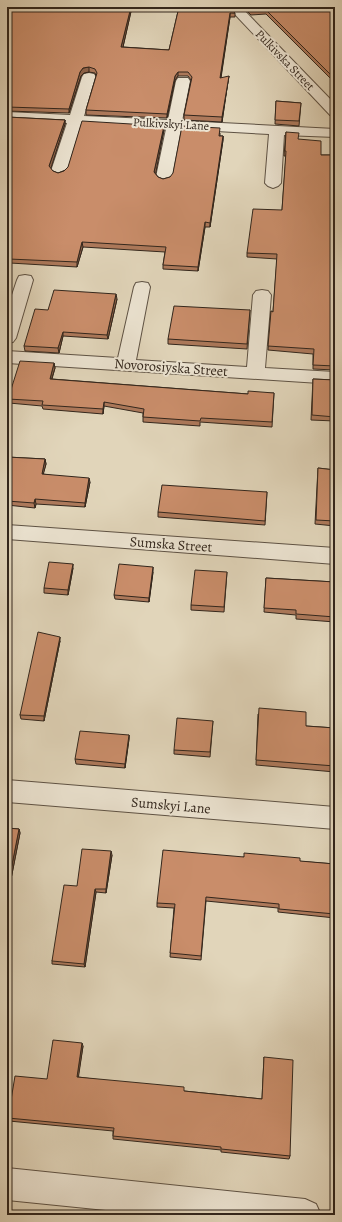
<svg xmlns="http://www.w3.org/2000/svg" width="342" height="1222" viewBox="0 0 342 1222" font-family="Alegreya,serif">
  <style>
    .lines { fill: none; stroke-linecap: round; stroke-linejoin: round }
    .minor-casing { stroke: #5e5244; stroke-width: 2 }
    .minor { fill: #ece4d2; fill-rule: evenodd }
    .wall { fill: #ad795b; stroke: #32261c }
    .shaded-wall { fill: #8d634a; stroke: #32261c }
    .building { fill: #c98d6a; stroke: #32261c }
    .labels { text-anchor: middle; stroke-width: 4; stroke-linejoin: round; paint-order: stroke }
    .far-street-label { font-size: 12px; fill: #32261c; stroke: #ece4d2 }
    .street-label { font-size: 14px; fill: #32261c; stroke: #ece4d2 }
  </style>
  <rect width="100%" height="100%" fill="#e1d5ba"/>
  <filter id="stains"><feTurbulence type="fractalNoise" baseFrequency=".005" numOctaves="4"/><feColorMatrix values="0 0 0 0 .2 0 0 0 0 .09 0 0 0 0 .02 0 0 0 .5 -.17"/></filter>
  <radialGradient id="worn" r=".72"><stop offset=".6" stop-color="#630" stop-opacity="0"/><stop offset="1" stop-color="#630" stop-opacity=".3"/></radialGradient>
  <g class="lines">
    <defs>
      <g id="minor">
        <polygon points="228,7 241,7 335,104 335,116 330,115"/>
        <polygon points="89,73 94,74 96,77 84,116 168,120 176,81 178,78 188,78 190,81 182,121 335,129 335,137 284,135 281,183 278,186 273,188 268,186 265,183 269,134 181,129 172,177 169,180 164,182 159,180 156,177 166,129 81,124 67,171 64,174 59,176 54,174 51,171 67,123 7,120 7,112 70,115 82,77 84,74"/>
        <polygon points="25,275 31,276 33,280 16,338 13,342 7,343 7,310 17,280 19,276"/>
        <polygon points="142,282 148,283 150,287 136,360 247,367 253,295 256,291 262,290 268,291 271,295 265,368 335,372 335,384 7,363 7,351 118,358 134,287 136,283"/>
        <polygon points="7,525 335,548 335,564 7,539"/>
        <polygon points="7,780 335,807 335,829 7,802"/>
        <polygon points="7,1168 305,1199 316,1204 321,1215 155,1215 7,1200"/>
      </g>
    </defs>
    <!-- minor casing -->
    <use href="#minor" class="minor-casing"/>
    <!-- minor -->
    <use href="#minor" class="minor"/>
  </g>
  <!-- wall -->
  <g class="wall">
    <polygon points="7,7 132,7 123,47 169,50 179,7 235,13 235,17 230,17 221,78 228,81 222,122 184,120 184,115 191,80 188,76 178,76 175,80 167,118 86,115 86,110 96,76 95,73 89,72 84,73 81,76 69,113 7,111"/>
    <polygon points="243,7 335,7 335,83 266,14 251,15"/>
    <polygon points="276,101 301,103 299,126 275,124"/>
    <polygon points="7,117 65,120 65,124 50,168 53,171 58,173 164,130 155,173 158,177 163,179 170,177 220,133 220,136 223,136 223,140 210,227 205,227 198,271 163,269 163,265 165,252 83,247 77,267 10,263 7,272"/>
    <polygon points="286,132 298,139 321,155 335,155 335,370 313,369 313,354 268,350 271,311 273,312 277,259 247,257 247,253 282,210 286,156 284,156"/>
    <polygon points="117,299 108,339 63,336 59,353 25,351 24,346 48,310"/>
    <polygon points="250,310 247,349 168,344 168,339"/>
    <polygon points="54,363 55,368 52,379 248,394 274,393 272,427 200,422 200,426 143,422 143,413 104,406 103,414 43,409 42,406 9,403 8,399"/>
    <polygon points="313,379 335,380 335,421 311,420"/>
    <polygon points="7,457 45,459 46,464 43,474 90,482 85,507 36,504 35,508 7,505"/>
    <polygon points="318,468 335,470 335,526 315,524"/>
    <polygon points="267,492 265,525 158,517 158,512"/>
    <polygon points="73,568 68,595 44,593 44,588"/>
    <polygon points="153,572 149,602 115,599 114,595"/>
    <polygon points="227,572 224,612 191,610 191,605"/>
    <polygon points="266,578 335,582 335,622 296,619 296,615 264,612"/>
    <polygon points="60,641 44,721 21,719 20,715"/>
    <polygon points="258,714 306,726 335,728 335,772 256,765"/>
    <polygon points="213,721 210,757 174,754 174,750"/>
    <polygon points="129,735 129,739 125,768 76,764 75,759"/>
    <polygon points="7,828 19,829 20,833 11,879 7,879"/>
    <polygon points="112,855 106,893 96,892 85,967 52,964 52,961 77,886"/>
    <polygon points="243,857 335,864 335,918 278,912 278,908 206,901 201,960 170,957 174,908 157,907 157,903"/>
    <polygon points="83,1046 78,1077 184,1091 262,1099 264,1057 290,1156 289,1159 221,1152 221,1150 113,1139 113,1131 9,1121 8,1118 47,1079"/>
  </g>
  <!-- shaded-wall -->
  <g class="shaded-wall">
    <polygon points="131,7 132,7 122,51 121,47"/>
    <polygon points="230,13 230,17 220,82 220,78"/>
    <polygon points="89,67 89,72 84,73 81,76 69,113 69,109 80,72 83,68"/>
    <polygon points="178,72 178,76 175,80 167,118 167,114 175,76"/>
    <polygon points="229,76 228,81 222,122 222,117"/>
    <polygon points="65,120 65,124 50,171 49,166"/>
    <polygon points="164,126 164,130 155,177 154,172"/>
    <polygon points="223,136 223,140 210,227 210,223"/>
    <polygon points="205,222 205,227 198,271 198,267"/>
    <polygon points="82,242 83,247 77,267 77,262"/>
    <polygon points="9,259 10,263 7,272 7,265"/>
    <polygon points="116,294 117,299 108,339 107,335"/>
    <polygon points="63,332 63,336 59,353 58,348"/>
    <polygon points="54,363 55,368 50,384 50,379"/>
    <polygon points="104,402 104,406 103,414 103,409"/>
    <polygon points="45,459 46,464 42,479 42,474"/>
    <polygon points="89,478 90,482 85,507 85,503"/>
    <polygon points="35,499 36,504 35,508 34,503"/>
    <polygon points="73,564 73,568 68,595 68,590"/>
    <polygon points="153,567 153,572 149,602 149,598"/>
    <polygon points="60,637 60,641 44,721 44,716"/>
    <polygon points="129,735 129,739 125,768 125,764"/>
    <polygon points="19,829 20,833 11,879 10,875"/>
    <polygon points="111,851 112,855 106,893 106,889"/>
    <polygon points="95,889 96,892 85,967 84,964"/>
    <polygon points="82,1043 83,1046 78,1080 77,1077"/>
  </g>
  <!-- building -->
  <g class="building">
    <polygon points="7,7 131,7 121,47 169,50 179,7 230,7 235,13 230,13 220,78 229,76 222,117 184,115 192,77 188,72 178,72 175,76 167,114 86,110 97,73 95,69 89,67 83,68 80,72 69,109 7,107"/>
    <polygon points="247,7 335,7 335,79 266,10 251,11"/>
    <polygon points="276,101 301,103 299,121 275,120"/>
    <polygon points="7,117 65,120 49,166 53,171 58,173 64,171 68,167 82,121 164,126 154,172 158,177 163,179 170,177 173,173 182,126 220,128 219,136 223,136 210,223 205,222 198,267 163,265 166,247 82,242 77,262 9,259 7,265"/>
    <polygon points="286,132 299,133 298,139 321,141 321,155 335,155 335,366 313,365 314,349 268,346 271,311 273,312 277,254 247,253 253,209 282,210 286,151 285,151"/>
    <polygon points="54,290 116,294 107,335 63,332 58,348 24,346 35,309 48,310"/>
    <polygon points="174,306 250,310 247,344 168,339"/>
    <polygon points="20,361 54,363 50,379 248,394 248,391 274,393 272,422 201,418 200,421 143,417 144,409 104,402 103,409 42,405 43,401 8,399"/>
    <polygon points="313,379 335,380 335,417 312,415"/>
    <polygon points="7,457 45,459 42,474 89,478 85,503 35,499 34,503 7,501"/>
    <polygon points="318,468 335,470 335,521 316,520"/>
    <polygon points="162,485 267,492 265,521 158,512"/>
    <polygon points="49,562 73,564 68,590 44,588"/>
    <polygon points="119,564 153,567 149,598 114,595"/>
    <polygon points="195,570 227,572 224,607 191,605"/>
    <polygon points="266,578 335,582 335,617 296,614 296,610 264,608"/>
    <polygon points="38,632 60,637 44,716 20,715"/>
    <polygon points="259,708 306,712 306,726 335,728 335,766 256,760"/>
    <polygon points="177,718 213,721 210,752 174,750"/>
    <polygon points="80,731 129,735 125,764 75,759"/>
    <polygon points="7,828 19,829 10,875 7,875"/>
    <polygon points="82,849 111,851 106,889 95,889 84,964 52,961 64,885 77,886"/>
    <polygon points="163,850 244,857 244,853 300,858 300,861 335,864 335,914 279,909 279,904 206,897 201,956 170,953 175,904 157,903"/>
    <polygon points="53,1040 82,1043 77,1077 184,1087 184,1091 262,1099 264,1057 293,1060 290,1156 221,1149 221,1147 113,1136 114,1128 8,1118 15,1076 47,1079"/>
  </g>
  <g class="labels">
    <!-- far-street labels -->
    <g class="far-street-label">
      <text transform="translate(285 60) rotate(46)" y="4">Pulkivska Street</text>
      <text transform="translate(171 124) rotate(3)" y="4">Pulkivskyi Lane</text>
    </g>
    <!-- street labels -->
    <g class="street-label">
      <text transform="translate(171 367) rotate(4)" y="5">Novorosiyska Street</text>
      <text transform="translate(171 544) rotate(4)" y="5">Sumska Street</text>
      <text transform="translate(171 805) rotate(5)" y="5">Sumskyi Lane</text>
    </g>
  </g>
  <!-- margin -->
  <rect width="342" height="1222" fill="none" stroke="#e1d5ba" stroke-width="24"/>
  <rect x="8" y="8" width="326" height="1206" fill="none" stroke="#32261c" stroke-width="2"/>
  <rect x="12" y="12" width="318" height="1198" fill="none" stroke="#32261c"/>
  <rect width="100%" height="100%" filter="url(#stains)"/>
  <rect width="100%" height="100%" fill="url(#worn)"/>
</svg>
